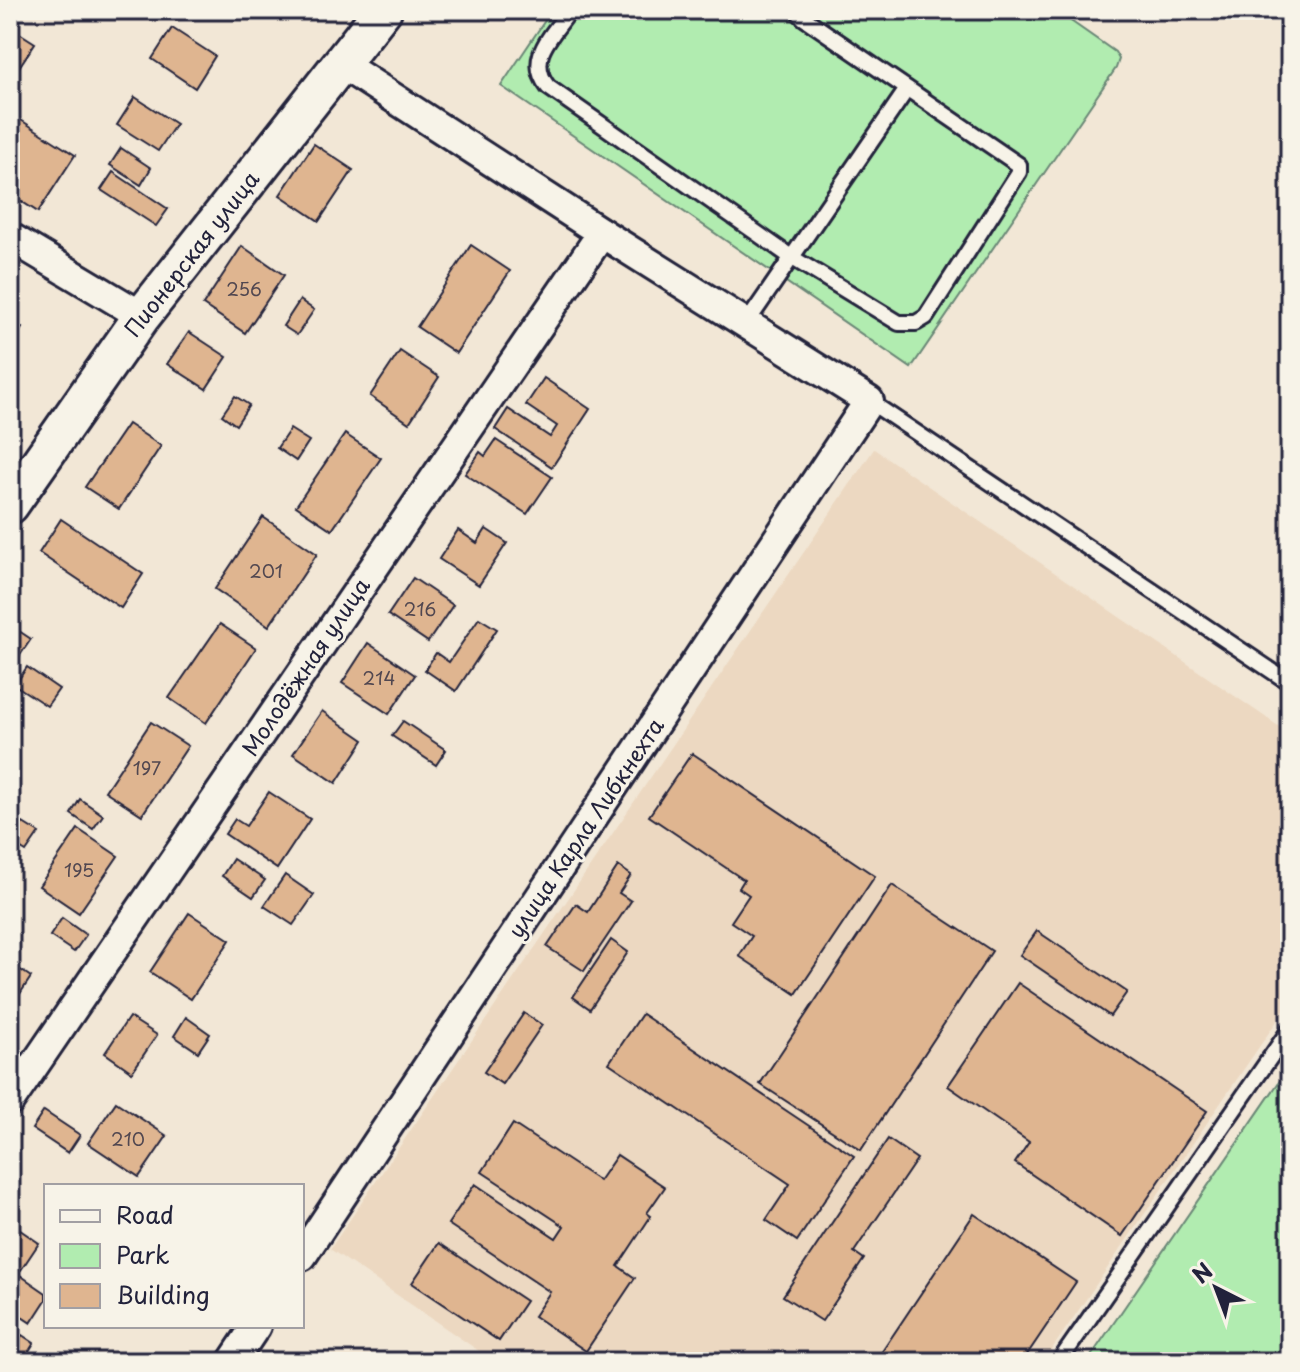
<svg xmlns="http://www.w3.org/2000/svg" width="1300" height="1372" viewBox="0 0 1300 1372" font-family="'Playpen Sans',sans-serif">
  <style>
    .built { fill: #ecd8c1 }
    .green { fill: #b1ecb0; stroke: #6a8776; stroke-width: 2 }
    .building { fill: #dfb590; stroke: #22223b; stroke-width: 2 }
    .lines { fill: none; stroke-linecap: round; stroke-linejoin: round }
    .service-casing { stroke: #22223b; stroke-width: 20 }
    .minor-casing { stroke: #22223b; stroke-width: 34 }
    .tertiary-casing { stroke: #22223b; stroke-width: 42 }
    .service { stroke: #f7f3e8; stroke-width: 14 }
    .minor { stroke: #f7f3e8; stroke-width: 28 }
    .tertiary { stroke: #f7f3e8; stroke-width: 36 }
    .labels { text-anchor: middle; stroke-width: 6; stroke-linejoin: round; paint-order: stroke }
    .number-label { font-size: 18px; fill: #514750 }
    .street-label { font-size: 22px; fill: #22223b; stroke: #f7f3e8 }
  </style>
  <rect width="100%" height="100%" fill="#f2e7d6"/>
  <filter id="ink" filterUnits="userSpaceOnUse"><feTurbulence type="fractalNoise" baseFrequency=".0125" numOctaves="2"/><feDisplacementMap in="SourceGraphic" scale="16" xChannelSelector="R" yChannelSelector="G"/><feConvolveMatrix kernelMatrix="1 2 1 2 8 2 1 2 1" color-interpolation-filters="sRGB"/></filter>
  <g filter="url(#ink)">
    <!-- built -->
    <polygon class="built" points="874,449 1290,734 1290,1002 1043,1362 495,1362 330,1249"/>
    <!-- green -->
    <g class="green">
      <polygon points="552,10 1055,10 1115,52 1119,59 1116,68 911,368 501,86"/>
      <polygon points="1290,1066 1290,1362 1087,1362"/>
    </g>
    <!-- building -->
    <g class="building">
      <polygon points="10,27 35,43 19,67 10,61"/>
      <polygon points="172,28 215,56 195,88 152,59"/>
      <polygon points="135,97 176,124 158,151 117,125"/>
      <polygon points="10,113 75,155 38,212 10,194"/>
      <polygon points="314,144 353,170 319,221 280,195"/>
      <polygon points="121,148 151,168 141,185 110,165"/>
      <polygon points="113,172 168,209 156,226 101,190"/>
      <polygon points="471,245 510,271 456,353 417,327"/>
      <polygon points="242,246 284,275 245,333 203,305"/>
      <polygon points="300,300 314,310 297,335 283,326"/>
      <polygon points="10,320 22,328 10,347"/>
      <polygon points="189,332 227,357 206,389 167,364"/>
      <polygon points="400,351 439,377 409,423 370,396"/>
      <polygon points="544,378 590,409 552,467 495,429 508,409 550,437 557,426 526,405"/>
      <polygon points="235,396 249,405 236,425 222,415"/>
      <polygon points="128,424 161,446 119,509 85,487"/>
      <polygon points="290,429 309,441 296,461 277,448"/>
      <polygon points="345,434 381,458 332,530 296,506"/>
      <polygon points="496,440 552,477 527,514 465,474 480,452 485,456"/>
      <polygon points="263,517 317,554 269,626 215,589"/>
      <polygon points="61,519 143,574 121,608 39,553"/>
      <polygon points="486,529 507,543 479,585 439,559 458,530 477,543"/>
      <polygon points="413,578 453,605 428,642 388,615"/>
      <polygon points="479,618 497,629 456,691 425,670 436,653 449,662"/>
      <polygon points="220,624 256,648 206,723 169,698"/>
      <polygon points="10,625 31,639 10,670"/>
      <polygon points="368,643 415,675 389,714 342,683"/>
      <polygon points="27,667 59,689 47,706 15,685"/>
      <polygon points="322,711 364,740 336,783 293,754"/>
      <polygon points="403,721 446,750 436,765 392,736"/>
      <polygon points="151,722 188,746 142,815 105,791"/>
      <polygon points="692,753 875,876 796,994 739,956 752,936 731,922 749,895 739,888 744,880 649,816"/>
      <polygon points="269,792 310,819 277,869 225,834 235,819 246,826"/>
      <polygon points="80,799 103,815 93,829 71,814"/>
      <polygon points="23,823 39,833 26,852 10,842"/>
      <polygon points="78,829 118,856 79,913 39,886"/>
      <polygon points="233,859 265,880 253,897 222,876"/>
      <polygon points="618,866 631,875 619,893 631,901 584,971 547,947 576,904 588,912"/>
      <polygon points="285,875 314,895 293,925 264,906"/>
      <polygon points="892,885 992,951 861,1150 760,1084"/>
      <polygon points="189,913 230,940 191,999 150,972"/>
      <polygon points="62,918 86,935 74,952 50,936"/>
      <polygon points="1037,931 1127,992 1110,1016 1020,955"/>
      <polygon points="611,940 628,952 590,1009 573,997"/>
      <polygon points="10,963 31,977 10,1009"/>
      <polygon points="1018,983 1207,1111 1122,1236 1015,1163 1029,1142 948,1086"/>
      <polygon points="524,1013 542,1025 502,1084 484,1072"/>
      <polygon points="642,1014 854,1156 797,1241 766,1220 790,1184 609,1063"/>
      <polygon points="129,1017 157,1035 132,1072 105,1053"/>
      <polygon points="186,1017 210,1034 198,1052 174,1036"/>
      <polygon points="116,1102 167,1136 139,1177 88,1143"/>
      <polygon points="44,1111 80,1135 68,1153 32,1129"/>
      <polygon points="513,1124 599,1181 617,1155 665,1187 647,1213 651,1216 618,1266 635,1278 586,1351 534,1316 550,1292 448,1224 475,1184 556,1238 564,1226 482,1172"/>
      <polygon points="888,1139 917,1159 854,1252 864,1259 822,1321 783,1296"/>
      <polygon points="974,1214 1076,1282 1022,1362 875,1362"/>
      <polygon points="10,1223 39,1243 21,1270 10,1263"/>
      <polygon points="439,1243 526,1301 499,1341 412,1283"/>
      <polygon points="17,1273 46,1293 46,1300 31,1323 10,1309 10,1284"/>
      <polygon points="22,1335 34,1343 22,1362 10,1362 10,1352"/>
    </g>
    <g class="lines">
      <defs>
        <g id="service">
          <path d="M570 10C553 35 525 58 548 87L791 257 899 323H916L926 317 1019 172V165L804 18 796 10"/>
          <polyline points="746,324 907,89"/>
          <polyline points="869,401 1290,683"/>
          <polyline points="1059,1362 1290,1029"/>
        </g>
        <g id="minor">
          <polyline points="10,237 142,316"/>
          <polyline points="10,1101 602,233"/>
          <polyline points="302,1256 869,401 602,233 340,63"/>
          <polyline points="232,1362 256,1326"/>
        </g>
        <polyline id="tertiary" points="10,505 142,316 383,10"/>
      </defs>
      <!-- service casing -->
      <use href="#service" class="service-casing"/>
      <!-- minor casing -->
      <use href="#minor" class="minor-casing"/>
      <!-- tertiary casing -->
      <use href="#tertiary" class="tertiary-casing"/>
      <!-- service -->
      <use href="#service" class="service"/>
      <!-- minor -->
      <use href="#minor" class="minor"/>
      <!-- tertiary -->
      <use href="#tertiary" class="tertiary"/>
    </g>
  </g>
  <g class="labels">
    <!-- number labels -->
    <g class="number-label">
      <text x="244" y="296">256</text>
      <text x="266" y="578">201</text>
      <text x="420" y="616">216</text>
      <text x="379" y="685">214</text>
      <text x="147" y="775">197</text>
      <text x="79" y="877">195</text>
      <text x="128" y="1146">210</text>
    </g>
    <!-- street labels -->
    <g class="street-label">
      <text transform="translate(192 254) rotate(-52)" y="8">Пионерская улица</text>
      <text transform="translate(306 667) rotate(-56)" y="8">Молодёжная улица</text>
      <text transform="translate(586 828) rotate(-56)" y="8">улица Карла Либкнехта</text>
    </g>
  </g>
  <!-- margin -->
  <rect width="1300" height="1372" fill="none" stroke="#f7f3e8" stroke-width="40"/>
  <rect x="20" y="20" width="1260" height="1332" fill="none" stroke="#22223b" stroke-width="3" filter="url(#ink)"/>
  <!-- legend -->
  <rect x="44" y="1184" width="260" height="144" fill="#f7f3e8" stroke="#a29fa3" stroke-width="2"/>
  <rect x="60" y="1210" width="40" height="12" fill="#f7f3e8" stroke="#a29fa3" stroke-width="2"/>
  <text x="116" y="1224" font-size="24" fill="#22223b">Road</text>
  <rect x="60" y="1244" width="40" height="24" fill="#b1ecb0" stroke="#a29fa3" stroke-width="2"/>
  <text x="116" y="1264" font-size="24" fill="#22223b">Park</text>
  <rect x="60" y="1284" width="40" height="24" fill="#dfb590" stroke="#a29fa3" stroke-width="2"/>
  <text x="116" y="1304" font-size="24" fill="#22223b">Building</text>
  <!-- north arrow -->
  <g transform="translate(1216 1288) rotate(318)" stroke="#f7f3e8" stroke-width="6" paint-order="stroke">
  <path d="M0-6L14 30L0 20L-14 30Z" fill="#22223b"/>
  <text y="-12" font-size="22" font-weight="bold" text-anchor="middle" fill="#22223b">N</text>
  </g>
</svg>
